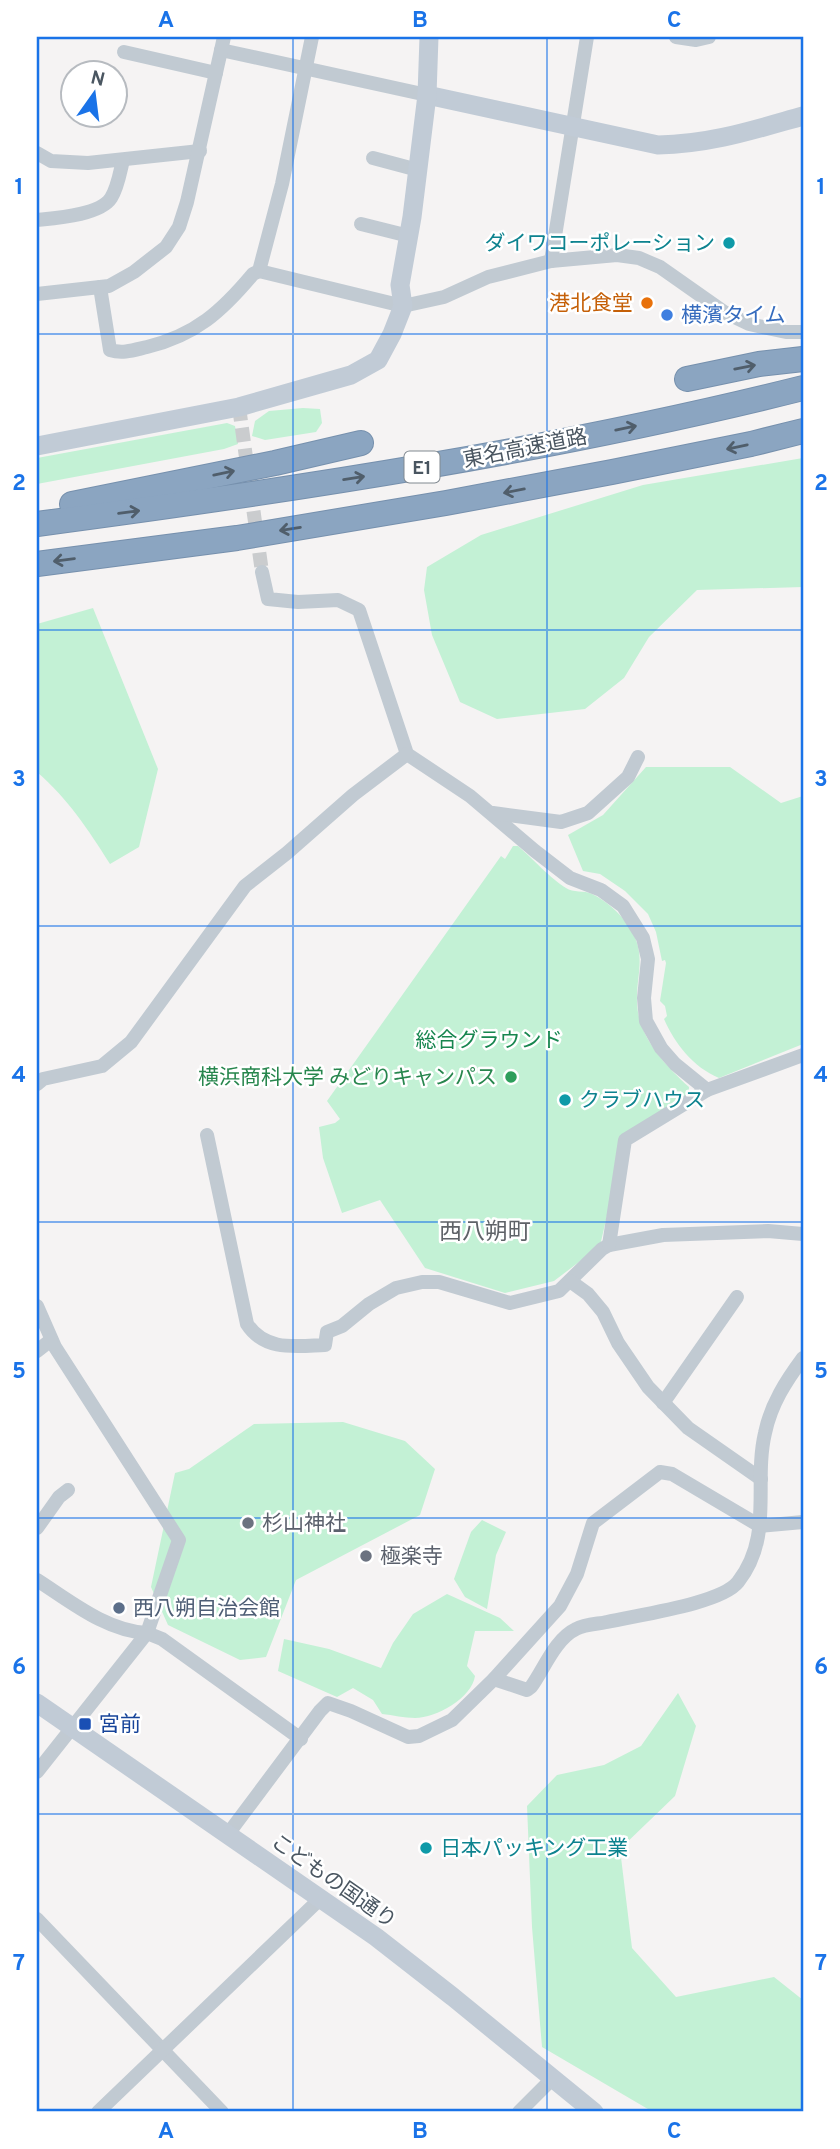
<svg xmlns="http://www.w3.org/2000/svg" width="840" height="2149" viewBox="0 0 840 2149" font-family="Overpass,'Noto Sans JP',sans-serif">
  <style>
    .green { fill: #c3f1d5 }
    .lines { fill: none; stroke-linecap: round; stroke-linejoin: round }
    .street-tunnel { stroke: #caccce; stroke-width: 14; stroke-dasharray: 14 7; stroke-linecap: butt }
    .highway-casing { stroke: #7690ad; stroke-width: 26 }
    .street { stroke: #c1cad2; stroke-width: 14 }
    .secondary { stroke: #c1cbd6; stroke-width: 19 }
    .highway { stroke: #8ba5c1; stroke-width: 24 }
    .oneway { stroke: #505e6b }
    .grid { fill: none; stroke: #1a73e8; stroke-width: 2; stroke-opacity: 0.55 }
    .culture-dot { fill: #0f9aa8; stroke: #fff; stroke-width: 2.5 }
    .food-dot { fill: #e8710a; stroke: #fff; stroke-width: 2.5 }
    .shop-dot { fill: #3f7fe0; stroke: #fff; stroke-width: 2.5 }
    .leisure-dot { fill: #2e9e5b; stroke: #fff; stroke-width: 2.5 }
    .worship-dot { fill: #6b7280; stroke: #fff; stroke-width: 2.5 }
    .service-dot { fill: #5c6f8a; stroke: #fff; stroke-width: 2.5 }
    .transit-dot { fill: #1a4fb4; stroke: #fff; stroke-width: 2.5 }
    .labels { text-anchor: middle; stroke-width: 5; stroke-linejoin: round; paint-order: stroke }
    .shield { fill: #fff; stroke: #808990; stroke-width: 2 }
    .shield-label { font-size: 19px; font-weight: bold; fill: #4a5661 }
    .culture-label { font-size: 21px; fill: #0d838f; stroke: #fff; text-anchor: start }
    .food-label { font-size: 21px; fill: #c56008; stroke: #fff; text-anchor: end }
    .shop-label { font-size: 21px; fill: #366cbe; stroke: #fff; text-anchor: start }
    .street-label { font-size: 21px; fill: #4a5661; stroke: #fff }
    .park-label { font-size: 21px; fill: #17864f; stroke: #fff }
    .leisure-label { font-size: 21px; fill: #27864d; stroke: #fff; text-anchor: end }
    .worship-label { font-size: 21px; fill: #5b616d; stroke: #fff; text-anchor: start }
    .service-label { font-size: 21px; fill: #4e5e75; stroke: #fff; text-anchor: start }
    .transit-label { font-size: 21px; fill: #164399; stroke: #fff; text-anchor: start }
    .neighbourhood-label { font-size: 23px; fill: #5f6368; stroke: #fff }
    .neatline { fill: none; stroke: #1a73e8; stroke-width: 2.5 }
    .grid-label { font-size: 23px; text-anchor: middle; font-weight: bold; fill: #1a73e8 }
  </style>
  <rect width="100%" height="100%" fill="#f5f3f3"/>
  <!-- green -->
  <g class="green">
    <polygon points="303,408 320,409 322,423 316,432 265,440 252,436 255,421 269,411"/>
    <polygon points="227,423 235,426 238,444 224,449 37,484 37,458"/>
    <polygon points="803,458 803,587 697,590 649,637 624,678 585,709 497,719 460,702 432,635 424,590 427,567 481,535 643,485"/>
    <path d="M93 608 158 769 139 847 110 864C88 829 68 799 37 772V624Z"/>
    <path d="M646 767H730L781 803 803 796V1044L719 1078C693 1067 675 1044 664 1019L667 1016 665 1006 660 1001 666 963 665 960 662 961 656 932 648 914 625 891 600 874 583 871 568 835 603 815Z"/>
    <path d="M513 846H518C531 857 552 880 566 888 573 893 584 890 592 894 605 900 620 913 628 925 648 954 636 973 637 1002 638 1037 665 1065 689 1087L688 1102 623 1145 600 1246 554 1281 505 1293 425 1268 380 1200 342 1213 323 1158 319 1127 335 1123 340 1119 327 1101 501 856 505 859Z"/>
    <polygon points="343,1422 405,1441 435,1469 420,1515 296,1580 266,1657 240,1660 168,1625 151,1587 175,1473 189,1469 254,1424"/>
    <polygon points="482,1520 506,1532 496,1555 487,1609 465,1597 454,1579 471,1532"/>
    <path d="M447 1594 500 1618 514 1631H475L467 1666 475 1676C472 1698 436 1718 415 1718 404 1718 393 1715 382 1714L373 1700 353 1688 337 1697 278 1671 284 1639 329 1649 381 1668 393 1643 413 1614Z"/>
    <polygon points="678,1693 696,1726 675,1796 620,1849 632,1948 676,1997 774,1977 803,2000 803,2112 653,2112 542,2047 532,1927 527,1806 557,1775 604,1765 641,1746"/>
  </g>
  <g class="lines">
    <!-- street-tunnel -->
    <polyline class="street-tunnel" points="239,407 262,572"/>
    <defs>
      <g id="highway">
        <polyline points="687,379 759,364 803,359"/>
        <polyline points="72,504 275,463 361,443"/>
        <path d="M37 524C294 490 551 451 803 388"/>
        <polyline points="37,564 237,538 446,503 612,472 751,444 803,431"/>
      </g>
    </defs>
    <!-- highway casing -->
    <use href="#highway" class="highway-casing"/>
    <!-- street -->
    <g class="street">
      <polyline points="676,37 696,40 709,37"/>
      <polyline points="221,50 427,95"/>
      <polyline points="124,52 216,73"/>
      <polyline points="37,153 51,161 88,163 200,151"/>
      <polyline points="373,158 418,170"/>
      <path d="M37 220C56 218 100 215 111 198 118 187 120 172 123 160"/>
      <polyline points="361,224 409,236"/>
      <polyline points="551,261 587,37"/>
      <polyline points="259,271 403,306 444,297 488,277 551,261 617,255 639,258 660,267 724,312 749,324 786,332 803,332"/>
      <path d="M100 287 110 350C123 354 134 350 147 347 196 335 222 311 253 274L259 271 282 184 312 37"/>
      <polyline points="37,294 109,286 134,272 166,247 179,227 187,202 224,37"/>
      <polyline points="262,572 268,599 298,602 338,600 359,610 407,754 470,796 535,851 570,878 601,890 623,906 643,938 648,959 644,998 646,1021 661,1048 675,1064 707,1090"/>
      <polyline points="493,813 561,822 588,813 628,777 638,757"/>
      <polyline points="37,1084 43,1079 102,1066 131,1042 245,886 287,853 353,795 407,754"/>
      <path d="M207 1135 247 1324C265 1352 297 1346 325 1345L327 1332 342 1326 369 1304 396 1288 422 1282H439L510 1303 559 1291 602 1249 609 1245 663 1235 768 1231 803 1234"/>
      <polyline points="609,1245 625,1140 707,1090 803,1055"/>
      <polyline points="570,1281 588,1294 603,1312 618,1343 648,1387 688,1428 761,1479"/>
      <path d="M37 1306 55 1347 179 1540 147 1633C106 1631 70 1601 37 1580"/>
      <polyline points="37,1351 51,1340"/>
      <polyline points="663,1403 737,1297"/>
      <polyline points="37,1528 59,1497 68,1490"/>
      <path d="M494 1679 527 1690 531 1687C544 1669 555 1639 576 1629 585 1624 598 1624 607 1622 636 1615 721 1604 738 1582 774 1536 753 1484 765 1433 771 1404 786 1381 803 1358"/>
      <polyline points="37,1772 147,1633 162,1639 301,1739"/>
      <polyline points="228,1834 320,1711 328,1703 351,1711 408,1737 419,1736 452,1720 494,1679 560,1606 577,1574 593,1523 660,1472 672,1474 760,1526 803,1522"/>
      <polyline points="37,1919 222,2112"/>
      <polyline points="98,2112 320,1899"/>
      <polyline points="519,2112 553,2078"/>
    </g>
    <!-- secondary -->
    <g class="secondary">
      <path d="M427 95 658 145C711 144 753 130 803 116"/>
      <polyline points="37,446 239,407 351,375 378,360 392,334 403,306 400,285 412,217 427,95 429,37"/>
      <polyline points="37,1703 376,1937 453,1997 594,2112"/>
    </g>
    <!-- highway -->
    <use href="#highway" class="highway"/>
  </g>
  <!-- one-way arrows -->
  <defs><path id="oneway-shaft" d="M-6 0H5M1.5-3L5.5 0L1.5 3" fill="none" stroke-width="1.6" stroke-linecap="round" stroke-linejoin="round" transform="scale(1.75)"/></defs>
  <g class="oneway">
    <use href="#oneway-shaft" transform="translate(745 367) rotate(-11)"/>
    <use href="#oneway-shaft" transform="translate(626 428) rotate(-12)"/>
    <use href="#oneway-shaft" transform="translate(737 447) rotate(168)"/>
    <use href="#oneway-shaft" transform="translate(224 473) rotate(-12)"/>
    <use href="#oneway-shaft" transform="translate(354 478) rotate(-9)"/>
    <use href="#oneway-shaft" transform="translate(514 491) rotate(169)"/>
    <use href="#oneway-shaft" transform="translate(129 512) rotate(-7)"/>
    <use href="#oneway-shaft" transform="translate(290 529) rotate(171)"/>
    <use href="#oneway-shaft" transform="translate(64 560) rotate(173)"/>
  </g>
  <!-- grid -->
  <path class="grid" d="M293 37V2112M547 37V2112M37 334H803M37 630H803M37 926H803M37 1222H803M37 1518H803M37 1814H803"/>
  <!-- markers -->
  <g class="culture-dot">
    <circle cx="729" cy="243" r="7"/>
    <circle cx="565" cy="1100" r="7"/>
    <circle cx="426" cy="1848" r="7"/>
  </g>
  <circle class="food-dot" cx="647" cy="303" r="7"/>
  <circle class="shop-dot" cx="667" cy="315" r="7"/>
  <circle class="leisure-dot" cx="511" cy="1077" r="7"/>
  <g class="worship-dot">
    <circle cx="248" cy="1523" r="7"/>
    <circle cx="366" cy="1556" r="7"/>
  </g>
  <circle class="service-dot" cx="119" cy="1608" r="7"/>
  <rect class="transit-dot" x="78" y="1717" width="14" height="14" rx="3.5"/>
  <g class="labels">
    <!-- shield labels -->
    <rect class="shield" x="404.5" y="451.5" width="35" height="31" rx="5"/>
    <g class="shield-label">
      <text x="422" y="474">E1</text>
    </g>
    <!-- culture labels -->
    <g class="culture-label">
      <text x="715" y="250" text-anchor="end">ダイワコーポレーション</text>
      <text x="579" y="1107">クラブハウス</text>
      <text x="440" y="1855">日本パッキング工業</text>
    </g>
    <!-- food labels -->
    <g class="food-label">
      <text x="633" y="310">港北食堂</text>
    </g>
    <!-- shop labels -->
    <g class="shop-label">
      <text x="681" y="322">横濱タイム</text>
    </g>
    <!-- street labels -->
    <g class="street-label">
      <text transform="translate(525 448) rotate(-11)" y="7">東名高速道路</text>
      <text transform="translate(334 1881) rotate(35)" y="7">こどもの国通り</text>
    </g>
    <!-- park labels -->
    <g class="park-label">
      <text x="489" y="1047">総合グラウンド</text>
    </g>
    <!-- leisure labels -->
    <g class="leisure-label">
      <text x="497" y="1084">横浜商科大学 みどりキャンパス</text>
    </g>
    <!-- worship labels -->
    <g class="worship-label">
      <text x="262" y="1530">杉山神社</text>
      <text x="380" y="1563">極楽寺</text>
    </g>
    <!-- service labels -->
    <g class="service-label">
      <text x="133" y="1615">西八朔自治会館</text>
    </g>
    <!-- transit labels -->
    <g class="transit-label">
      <text x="99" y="1731">宮前</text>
    </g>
    <!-- neighbourhood labels -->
    <g class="neighbourhood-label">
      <text x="485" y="1239">西八朔町</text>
    </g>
  </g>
  <!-- border -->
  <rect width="840" height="2149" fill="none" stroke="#ffffff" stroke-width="77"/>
  <!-- north arrow -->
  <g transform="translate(94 94) rotate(14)"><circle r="33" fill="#ffffff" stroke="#b7bbc0" stroke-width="2"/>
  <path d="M0-5L12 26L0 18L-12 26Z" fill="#1a73e8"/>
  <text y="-10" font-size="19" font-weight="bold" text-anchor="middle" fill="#4a5661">N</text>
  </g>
  <rect x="38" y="38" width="764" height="2072" class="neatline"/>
  <g class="grid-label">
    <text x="166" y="27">A</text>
    <text x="420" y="27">B</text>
    <text x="674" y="27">C</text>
    <text x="19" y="194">1</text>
    <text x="821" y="194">1</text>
    <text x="19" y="490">2</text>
    <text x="821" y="490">2</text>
    <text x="19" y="786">3</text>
    <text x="821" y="786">3</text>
    <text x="19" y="1082">4</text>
    <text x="821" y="1082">4</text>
    <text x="19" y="1378">5</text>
    <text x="821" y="1378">5</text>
    <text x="19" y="1674">6</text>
    <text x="821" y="1674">6</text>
    <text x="19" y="1970">7</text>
    <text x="821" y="1970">7</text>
    <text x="166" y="2138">A</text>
    <text x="420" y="2138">B</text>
    <text x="674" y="2138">C</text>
  </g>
</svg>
